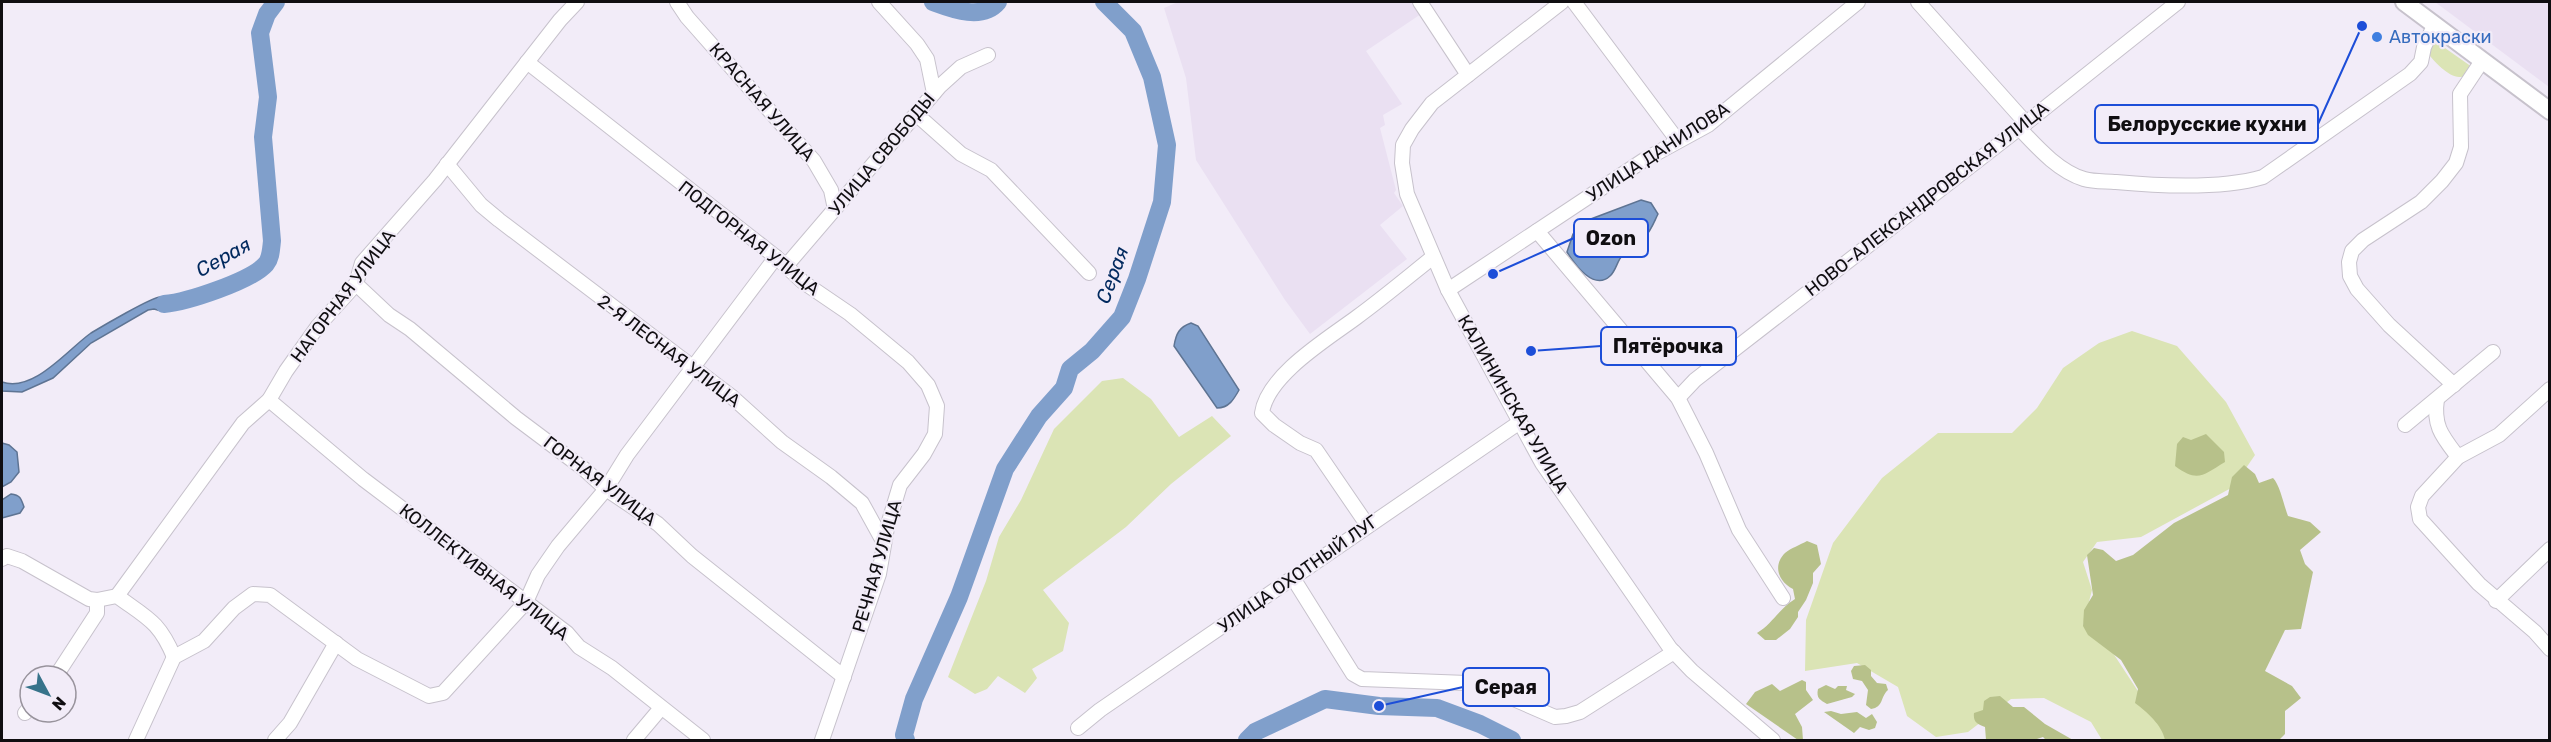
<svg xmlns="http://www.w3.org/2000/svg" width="2551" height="742" viewBox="0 0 2551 742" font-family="Rubik,sans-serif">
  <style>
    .built { fill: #eae0f2 }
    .green { fill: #dbe4b5 }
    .forest { fill: #b7c18a }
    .water { fill: #809fcb; stroke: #5e7493; stroke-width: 1.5 }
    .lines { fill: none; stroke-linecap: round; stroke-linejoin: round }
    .river { stroke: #809fcb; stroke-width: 18 }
    .minor-casing { stroke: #c7c2cc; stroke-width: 16 }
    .major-casing { stroke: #c7c2cc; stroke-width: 20 }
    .minor { stroke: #fff; stroke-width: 14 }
    .major { stroke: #fff; stroke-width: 16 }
    .shop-dot { fill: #3f7fe0; stroke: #f2ecf8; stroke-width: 2 }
    .labels { text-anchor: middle; stroke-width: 4.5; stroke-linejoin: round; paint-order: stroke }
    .shop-label { font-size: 18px; fill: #366cbe; stroke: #f2ecf8; text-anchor: start }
    .street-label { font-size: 18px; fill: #100e11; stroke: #f2ecf8 }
    .water-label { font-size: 20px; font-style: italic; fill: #01295e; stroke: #f2ecf8 }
    .leader { fill: none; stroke: #1d4ed8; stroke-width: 2 }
    .callout-dot { fill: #1d4ed8; stroke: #f2ecf8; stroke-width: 2 }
    .callout { fill: #f2ecf8; stroke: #1d4ed8; stroke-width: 2 }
    .callout-label { font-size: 20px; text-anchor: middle; font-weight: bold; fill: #100e11 }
  </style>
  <rect width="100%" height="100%" fill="#f2ecf8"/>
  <!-- built -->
  <g class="built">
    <polygon points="1178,2 1413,2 1421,14 1366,51 1402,104 1383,115 1385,125 1380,128 1396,190 1394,193 1403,206 1380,225 1407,259 1310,334 1285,300 1196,160 1186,78 1164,8"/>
    <polygon points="2435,2 2549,2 2549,87"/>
  </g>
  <!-- green -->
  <g class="green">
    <path d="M2435 41 2472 67 2470 73C2467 75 2464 77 2460 77 2450 78 2433 61 2428 53Z"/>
    <polygon points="2132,331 2177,346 2226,402 2255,455 2233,487 2141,537 2097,542 2083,562 2092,590 2083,625 2111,650 2170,740 2102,740 2091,722 2044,698 2011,699 1968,732 1936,737 1907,716 1898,687 1857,663 1805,671 1806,620 1833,543 1882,478 1938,433 2012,433 2037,408 2063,368 2099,343"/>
    <polygon points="1123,378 1151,399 1179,437 1212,416 1231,436 1171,484 1126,527 1043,590 1069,623 1063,651 1032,669 1037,678 1025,693 998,676 987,689 975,694 948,677 986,581 999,537 1021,500 1054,429 1102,381"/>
  </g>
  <!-- forest -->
  <g class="forest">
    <path d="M2206 434 2224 452 2225 462C2203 475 2198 483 2175 466L2177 444 2183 437 2191 440Z"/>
    <path d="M2244 465 2255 474 2259 483 2273 478C2280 485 2284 506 2288 516L2310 522 2321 532 2300 550 2305 564 2313 572 2301 629 2285 630 2265 671 2292 686 2301 698 2285 711V734L2279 740H2165C2162 725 2147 712 2135 703L2138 689 2121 660 2088 635 2083 626 2084 610 2093 595 2087 555 2094 548 2103 550 2116 561 2133 555 2174 523 2228 495 2232 477Z"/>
    <path d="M1807 541 1817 545 1821 564 1813 573V583L1806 600 1798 612V617L1790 629 1776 640H1765L1757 633C1772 624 1780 608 1795 599L1793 589C1779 582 1772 566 1785 553 1791 548 1800 545 1807 541Z"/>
    <path d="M1865 665 1871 670V676L1877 683 1886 684 1888 690C1880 697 1884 707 1871 709L1866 705 1868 690 1862 681 1853 679 1851 671 1854 666Z"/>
    <polygon points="1802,680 1806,682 1806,690 1813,700 1795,714 1802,727 1803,740 1798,740 1746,704 1755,692 1772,684 1780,691"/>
    <path d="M1826 685 1835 689 1838 686H1847L1846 690 1855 694 1852 697 1827 704C1820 700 1816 698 1818 689Z"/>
    <path d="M2000 696 2013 707H2024L2045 724 2073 740H2046L2043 737 2034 740H1986L1985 727C1977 724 1973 722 1974 713L1983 710 1984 701 1990 697Z"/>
    <polygon points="1831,711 1841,714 1857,712 1866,718 1872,714 1877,722 1875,728 1869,730 1860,727 1854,733 1824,712"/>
  </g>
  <!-- water -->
  <g class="water">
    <path d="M1641 200 1651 203 1658 214C1654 222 1651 231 1644 238 1638 245 1629 249 1622 256 1617 261 1616 271 1610 276 1594 291 1575 265 1567 252L1573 234 1583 222Z"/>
    <path d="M186 294 190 301 161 311 154 309 148 310 91 343 53 378 22 392 2 391V382C34 393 68 349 91 333 101 327 152 297 160 297 163 297 166 299 169 299 174 299 181 296 186 294Z"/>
    <path d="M1191 323 1198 326 1239 390C1234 399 1229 408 1217 408L1174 346C1176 334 1179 327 1191 323Z"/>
    <polygon points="2,443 9,445 17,452 19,472 11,482 2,487"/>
    <path d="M11 494C20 495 21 498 24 507L20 513 2 518V500Z"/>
  </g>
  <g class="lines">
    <!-- river -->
    <g class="river">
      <path d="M933 2C952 9 982 21 998 2"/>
      <path d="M164 304C187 302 251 281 266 264 271 258 271 249 272 241L263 137 268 97 260 33 267 14 276 2"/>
      <polyline points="906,740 904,735 914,699 959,597 1005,469 1039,416 1064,388 1070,369 1092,351 1122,317 1137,279 1162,202 1167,145 1152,77 1133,31 1104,2"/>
      <polyline points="1247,740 1255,732 1325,699 1379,706 1437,708 1480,724 1512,740"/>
    </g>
    <defs>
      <g id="minor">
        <polyline points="677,2 687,17 814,161 831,190 835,209"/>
        <polyline points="879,2 917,44 927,59 934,93"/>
        <polyline points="1420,2 1468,75"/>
        <polyline points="1562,2 1432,103 1412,129 1403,145 1402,163 1407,194 1448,290 1542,463 1670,648 1692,671 1773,740"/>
        <polyline points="1574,2 1678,141"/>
        <polyline points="1918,2 2026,123"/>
        <polyline points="527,62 776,257 803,282 850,314 908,362 928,385 937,406 935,434 924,454 900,485 887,528 879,574 822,740"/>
        <polyline points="916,114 961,154 991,170 1089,273"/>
        <path d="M2019 128C2037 147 2058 171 2084 179 2094 182 2106 181 2116 182 2159 186 2222 189 2263 177L2410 74 2421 62 2424 47 2434 26"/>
        <polyline points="447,164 481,205 499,220 731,396 782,442 831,477 862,503 884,543"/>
        <polyline points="1537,231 1678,398 1706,453 1739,530 1783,598"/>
        <polyline points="786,266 940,86 961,67 988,55"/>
        <polyline points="356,284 389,315 410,329 516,418 584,469 606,489 658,524 692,556 844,677"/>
        <polyline points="1448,290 1644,160 1708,125 1858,2"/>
        <polyline points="2454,385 2389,325 2357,289 2350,276 2349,262 2352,251 2363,240 2421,202 2442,181 2456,163 2461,147 2460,94 2482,61"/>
        <polyline points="2550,389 2499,435 2458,457 2422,496 2418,507 2420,519 2479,584 2535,632 2550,649"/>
        <polyline points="1678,398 1695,380 2026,123 2178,2"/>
        <path d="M2437 399C2433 426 2442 436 2458 457"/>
        <polyline points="269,400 363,479 526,602 567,633 579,647 612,668 703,740"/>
        <polyline points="2405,425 2493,352"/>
        <path d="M1368 526 1316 450 1300 443 1274 425 1262 413C1267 375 1329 338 1357 317 1383 298 1408 277 1433 257"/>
        <path d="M2 559 7 556 22 561 89 599 97 600 117 596C147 618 159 621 174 657"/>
        <polyline points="1293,578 1353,674 1362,679 1467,683 1509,697 1555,717 1566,716 1580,712 1674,652"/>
        <polyline points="117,596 243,423 269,400 286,371 318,326 356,284 362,263 435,180 560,20 577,2"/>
        <polyline points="2496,601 2550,549"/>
        <polyline points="56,676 97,613 97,600"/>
        <polyline points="25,713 30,707"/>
        <polyline points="1078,728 1100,710 1520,422"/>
        <polyline points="136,740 174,657 204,641 234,608 253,594 270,595 357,659 429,696 443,693 526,602 538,575 558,546 606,489 627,455 776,257"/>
        <polyline points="275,740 290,723 336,643"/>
        <polyline points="634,740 661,708"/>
      </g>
      <polyline id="major" points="2404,2 2550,111"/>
    </defs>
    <!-- minor casing -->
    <use href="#minor" class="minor-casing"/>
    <!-- major casing -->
    <use href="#major" class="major-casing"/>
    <!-- minor -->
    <use href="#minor" class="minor"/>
    <!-- major -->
    <use href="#major" class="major"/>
  </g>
  <!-- markers -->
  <circle class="shop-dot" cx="2377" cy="37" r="6"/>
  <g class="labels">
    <!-- shop labels -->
    <g class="shop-label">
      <text x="2389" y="43">Автокраски</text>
    </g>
    <!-- street labels -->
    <g class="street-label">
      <text transform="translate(762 102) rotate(49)" y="6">КРАСНАЯ УЛИЦА</text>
      <text transform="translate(1658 152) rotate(-33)" y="6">УЛИЦА ДАНИЛОВА</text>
      <text transform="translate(882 154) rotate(-50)" y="6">УЛИЦА СВОБОДЫ</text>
      <text transform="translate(1927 199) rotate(-38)" y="6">НОВО-АЛЕКСАНДРОВСКАЯ УЛИЦА</text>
      <text transform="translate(749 238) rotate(38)" y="6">ПОДГОРНАЯ УЛИЦА</text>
      <text transform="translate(343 296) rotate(-53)" y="6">НАГОРНАЯ УЛИЦА</text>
      <text transform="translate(669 351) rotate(37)" y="6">2-Я ЛЕСНАЯ УЛИЦА</text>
      <text transform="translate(1513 404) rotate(60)" y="6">КАЛИНИНСКАЯ УЛИЦА</text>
      <text transform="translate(600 481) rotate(37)" y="6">ГОРНАЯ УЛИЦА</text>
      <text transform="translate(877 566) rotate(-74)" y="6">РЕЧНАЯ УЛИЦА</text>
      <text transform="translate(484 572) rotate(38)" y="6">КОЛЛЕКТИВНАЯ УЛИЦА</text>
      <text transform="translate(1298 574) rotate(-35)" y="6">УЛИЦА ОХОТНЫЙ ЛУГ</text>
    </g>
    <!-- water labels -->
    <g class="water-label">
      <text transform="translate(223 257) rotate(-29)" y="7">Серая</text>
      <text transform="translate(1112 275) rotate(-70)" y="7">Серая</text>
    </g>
  </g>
  <!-- callouts -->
  <path class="leader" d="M2362 26L2318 124M1493 274L1574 238M1531 351L1601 346M1379 706L1463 687"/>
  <g class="callout-dot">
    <circle cx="2362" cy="26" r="6"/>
    <circle cx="1493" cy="274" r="6"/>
    <circle cx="1531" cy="351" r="6"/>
    <circle cx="1379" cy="706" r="6"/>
  </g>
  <g class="callout">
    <rect x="2095" y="105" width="223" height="38" rx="6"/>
    <rect x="1574" y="219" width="74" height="38" rx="6"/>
    <rect x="1601" y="327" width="135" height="38" rx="6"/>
    <rect x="1463" y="668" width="86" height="38" rx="6"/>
  </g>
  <g class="callout-label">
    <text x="2207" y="131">Белорусские кухни</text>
    <text x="1611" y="245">Ozon</text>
    <text x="1668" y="353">Пятёрочка</text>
    <text x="1506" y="694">Серая</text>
  </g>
  <!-- border -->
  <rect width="2551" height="742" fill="none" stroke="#100e11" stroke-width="6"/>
  <!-- north arrow -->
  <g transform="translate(48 694) rotate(131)"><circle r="28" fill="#f2ecf8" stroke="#98939c" stroke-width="1.5"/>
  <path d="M0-4.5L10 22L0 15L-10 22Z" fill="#37738a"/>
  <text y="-9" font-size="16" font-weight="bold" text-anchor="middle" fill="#100e11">N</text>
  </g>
</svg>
